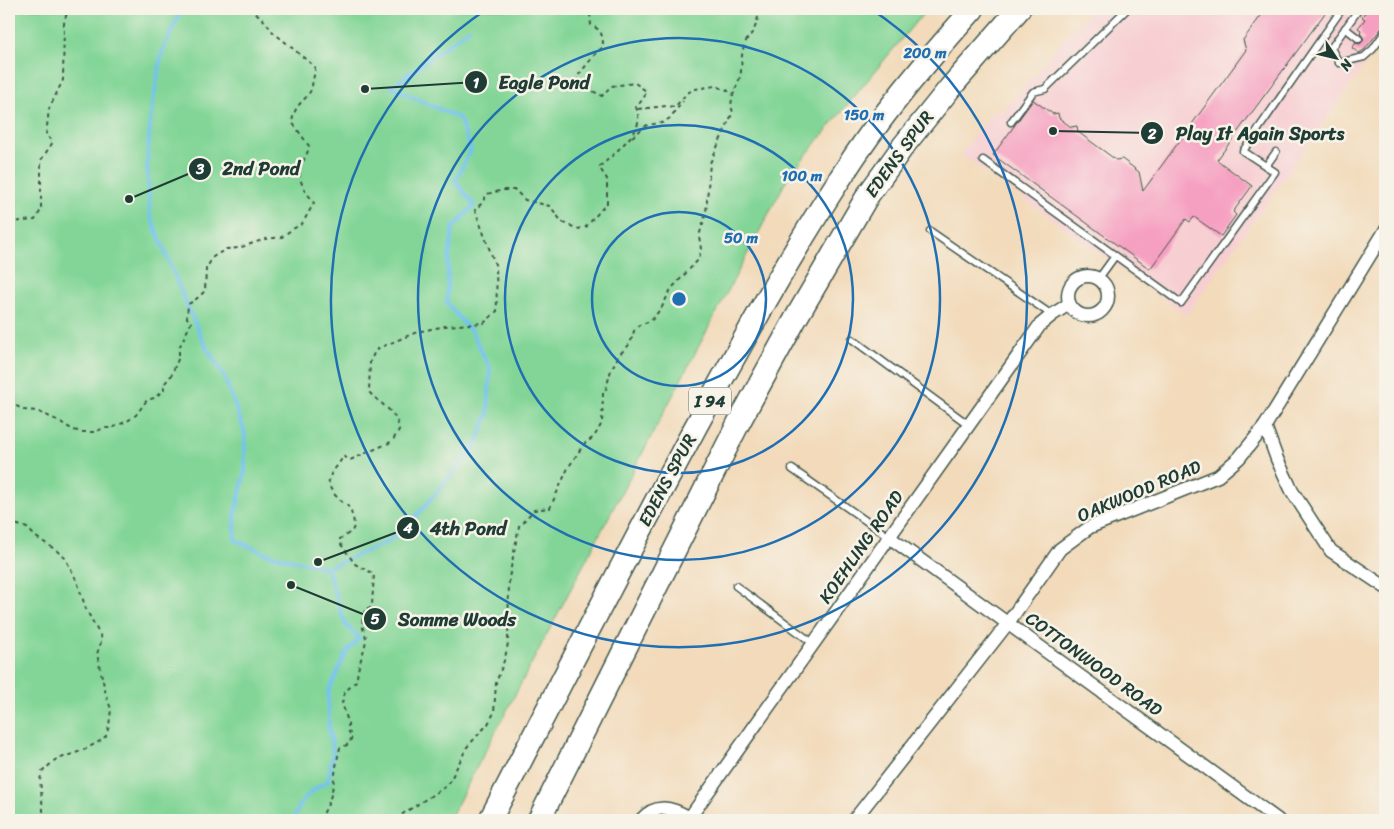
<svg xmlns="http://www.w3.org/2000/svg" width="1394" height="829" viewBox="0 0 1394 829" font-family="Sriracha,sans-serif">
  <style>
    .built { fill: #f7cfd3 }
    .green { fill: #82d596; stroke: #508965 }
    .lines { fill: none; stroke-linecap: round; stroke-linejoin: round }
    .stream { stroke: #73c2ee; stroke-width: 4 }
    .building { fill: #f6a0c1 }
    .lane-casing { stroke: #3f5548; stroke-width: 9 }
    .street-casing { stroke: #3f5548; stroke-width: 15 }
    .highway-casing { stroke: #3f5548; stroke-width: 25 }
    .path { stroke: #3f5548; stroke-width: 2; stroke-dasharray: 4 4; stroke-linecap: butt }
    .lane { stroke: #fff; stroke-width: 6 }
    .street { stroke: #fff; stroke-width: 12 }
    .highway { stroke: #fff; stroke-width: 22 }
    .ring { fill: none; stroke: #1f6fb2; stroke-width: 2.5 }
    .labels { text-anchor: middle; stroke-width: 5; stroke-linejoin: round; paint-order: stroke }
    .shield { fill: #f7f3e8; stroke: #60746a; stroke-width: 1 }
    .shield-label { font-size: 16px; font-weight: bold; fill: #1f3d34 }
    .street-label { font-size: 18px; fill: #1f3d34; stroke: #f7f3e8 }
    .centre { fill: #1f6fb2; stroke: #f7f3e8; stroke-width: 2.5 }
    .ring-label { font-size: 15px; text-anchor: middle; font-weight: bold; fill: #1f6fb2; stroke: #f7f3e8; stroke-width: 5; stroke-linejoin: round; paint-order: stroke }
    .leader { fill: none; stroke: #1f3d34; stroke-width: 2 }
    .callout-dot { fill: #1f3d34; stroke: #f7f3e8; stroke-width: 2 }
    .mark-label { font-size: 15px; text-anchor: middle; font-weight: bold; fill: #fff }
    .callout-label { font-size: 19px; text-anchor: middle; font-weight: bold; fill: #1f3d34; stroke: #f7f3e8; stroke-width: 5; stroke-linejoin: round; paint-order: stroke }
  </style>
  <rect width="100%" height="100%" fill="#f7f3e8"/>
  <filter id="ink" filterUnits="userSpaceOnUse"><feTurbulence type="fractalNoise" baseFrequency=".02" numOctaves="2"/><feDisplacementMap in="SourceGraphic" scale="10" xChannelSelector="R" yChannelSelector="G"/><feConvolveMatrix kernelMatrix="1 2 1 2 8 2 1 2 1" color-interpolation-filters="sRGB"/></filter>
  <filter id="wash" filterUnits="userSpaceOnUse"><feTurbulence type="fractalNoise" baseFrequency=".0096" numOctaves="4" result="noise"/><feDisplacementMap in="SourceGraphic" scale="20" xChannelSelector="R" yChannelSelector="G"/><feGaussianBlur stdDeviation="1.12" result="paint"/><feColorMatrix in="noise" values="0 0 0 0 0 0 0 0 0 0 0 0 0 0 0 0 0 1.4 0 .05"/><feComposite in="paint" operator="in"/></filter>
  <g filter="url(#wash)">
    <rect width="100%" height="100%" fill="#f2daba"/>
    <!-- built -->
    <polygon class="built" points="1095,9 1385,9 1385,37 1186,315 961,154 994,111 1001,114 1065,38"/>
    <!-- green -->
    <polygon class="green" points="9,9 928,9 914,24 788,177 449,820 9,820"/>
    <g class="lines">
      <!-- stream -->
      <g class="stream">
        <polyline points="182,9 162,52 151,113 147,164 150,215 188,308 205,345 224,376 245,433 245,472 235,515 235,540 267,554 327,568 388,542 419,513 475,447 488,415 490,369 471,330 465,325 447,303 448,264 453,228 474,205 455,181 471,150 459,118 391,87 469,29"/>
        <path d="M294 820C300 799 310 791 328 781L333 753 329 728 328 693 346 653 359 638 345 624 327 568"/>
      </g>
    </g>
    <g id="blocks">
      <!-- building -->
      <g class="building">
        <polygon points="1266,9 1328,9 1217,160 1252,186 1233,212 1236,215 1221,236 1194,217 1190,222 1186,219 1150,269 993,155 1033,100 1053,114 1058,113 1059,118 1071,127 1077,126 1078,132 1116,160 1122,159 1139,172 1143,191 1246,50 1243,40"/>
        <polygon points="1367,9 1385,9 1385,26 1381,29 1364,50 1359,53 1352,48 1356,43 1360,44 1364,40 1363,37 1360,33 1361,30 1358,28 1365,19 1362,17"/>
      </g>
    </g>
  </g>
  <g filter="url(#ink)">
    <use href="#blocks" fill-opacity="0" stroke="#3f5548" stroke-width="1"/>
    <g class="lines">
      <defs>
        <g id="lane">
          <polyline points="1359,9 1331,48 1339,63 1364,57 1373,49 1385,32"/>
          <polyline points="1345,28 1359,39"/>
          <polyline points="1011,122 1033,92 1045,89 1127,9"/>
          <polyline points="983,160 1181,303 1275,172 1243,151 1342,9"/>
          <polyline points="1266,166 1276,152"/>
          <polyline points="930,231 1052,315"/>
          <polyline points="1099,278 1115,256"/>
          <polyline points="852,339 969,425"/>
          <polyline points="792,469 889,537"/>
          <polyline points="736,586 814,644"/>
        </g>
        <g id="street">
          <circle cx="1088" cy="296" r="20"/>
          <polyline points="1265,426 1277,459 1292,491 1331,551 1385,587"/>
          <polyline points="889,537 1278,820"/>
          <path d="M641 820C656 803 671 807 690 818"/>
          <polyline points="688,820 1040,325 1052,315 1069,304"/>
          <polyline points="854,820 1008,623 1060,549 1090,527 1218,476 1239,458 1265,426 1385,231"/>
        </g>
        <g id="highway">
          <path d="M490 820C558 689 625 558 695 428 742 343 788 258 841 177 879 117 926 62 973 9"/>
          <polyline points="539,820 739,422 796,318 868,195 904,145 950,88 1019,9"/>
        </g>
      </defs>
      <!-- lane casing -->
      <use href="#lane" class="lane-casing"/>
      <!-- street casing -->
      <use href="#street" class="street-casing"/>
      <!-- highway casing -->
      <use href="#highway" class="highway-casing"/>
      <!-- path -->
      <g class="path">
        <polyline points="638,109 667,106 675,107 687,93 695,89 715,86 727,90 732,95"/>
        <polyline points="632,137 647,125 662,123 670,118 683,101"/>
        <polyline points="9,222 35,220 41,210 41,160 53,142 46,135 49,109 63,80 64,23 68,9"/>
        <path d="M9 402 24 410 37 411 59 421 73 430 83 432H93L105 428H112L129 420 136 415 147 400 154 398 164 390V384L171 376 179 357V348L191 323 190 320 187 318 188 304 194 301 205 291 206 269 213 257 226 249 239 248 265 239 282 237 291 230 302 224 314 203C307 193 298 183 300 169 302 161 308 155 309 146L292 122C295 102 305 103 312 88 312 81 315 75 315 67L273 32 262 18 251 9"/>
        <polyline points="9,522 27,528 36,537 56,550 65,558 77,581 86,609 102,639 97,654 106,695 111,709 109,726 106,736 100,741 84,750 55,760 42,772 40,780 44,820"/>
        <path d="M327 820V816L324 812C335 794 334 768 340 748L349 744 352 737 348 730V722L342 703 345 692 357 680C357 666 364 654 366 640 366 635 364 632 363 628 361 623 364 613 366 608H370L372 605 374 574 355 564 340 543V539C344 536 351 533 353 529 356 523 351 510 347 505 342 503 339 499 335 495 320 477 336 472 343 456L350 460 389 443 393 440 399 430C398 412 380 404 369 392L370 362 375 351 379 348 417 332 445 326 484 323 497 311 496 267 475 210 482 203 487 194 503 190H515L525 200 550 206 562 222 578 229 586 227 607 203V179L599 167C607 161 613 155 620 148 633 134 643 127 636 107L644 98 646 91 635 83 611 86 602 96 587 88 577 85V77L596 53 603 47C603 36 602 30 591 25L590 14 586 9"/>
        <path d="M396 820 404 813 448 785 467 747 488 724 494 713 496 683 505 658 508 643 509 578 519 526 534 510 550 508 568 468 584 444 594 437 602 423 603 393 606 389 611 370 619 355 630 344 634 331 639 325 651 321 662 307 671 289 699 259 701 249 699 236 706 213 710 163 733 112C727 98 740 85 741 71 742 59 741 52 746 41 748 37 751 35 753 31 757 25 758 16 760 9"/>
      </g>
      <!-- lane -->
      <use href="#lane" class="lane"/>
      <!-- street -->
      <use href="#street" class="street"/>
      <!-- highway -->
      <use href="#highway" class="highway"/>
    </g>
  </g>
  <!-- distance rings -->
  <g class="ring">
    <circle cx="679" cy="299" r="87"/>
    <circle cx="679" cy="299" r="174"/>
    <circle cx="679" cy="299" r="261"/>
    <path d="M871 9A348 348 0 1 1 487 9"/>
  </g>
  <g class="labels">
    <!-- shield labels -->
    <rect class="shield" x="689" y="387.5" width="42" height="27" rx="4"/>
    <g class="shield-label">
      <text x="710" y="407">I 94</text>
    </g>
    <!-- street labels -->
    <g class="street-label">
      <text transform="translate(899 154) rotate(-54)" y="6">EDENS SPUR</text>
      <text transform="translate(667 480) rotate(-62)" y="6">EDENS SPUR</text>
      <text transform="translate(1139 491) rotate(-23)" y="6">OAKWOOD ROAD</text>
      <text transform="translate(861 547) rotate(-55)" y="6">KOEHLING ROAD</text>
      <text transform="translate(1094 664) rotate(36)" y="6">COTTONWOOD ROAD</text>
    </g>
  </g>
  <circle cx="679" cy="299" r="8" class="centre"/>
  <g class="ring-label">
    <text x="925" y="58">200 m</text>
    <text x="864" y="120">150 m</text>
    <text x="802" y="181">100 m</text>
    <text x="741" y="243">50 m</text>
  </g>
  <!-- callouts -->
  <path class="leader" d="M365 89L476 82M1053 131L1152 133M129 199L200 169M318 562L408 528M291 585L375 619"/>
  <g class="callout-dot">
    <circle cx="365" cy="89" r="5"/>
    <circle cx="1053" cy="131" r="5"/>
    <circle cx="129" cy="199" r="5"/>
    <circle cx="318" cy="562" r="5"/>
    <circle cx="291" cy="585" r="5"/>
    <circle cx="476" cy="82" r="12"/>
    <circle cx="1152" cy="133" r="12"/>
    <circle cx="200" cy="169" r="12"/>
    <circle cx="408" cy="528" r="12"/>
    <circle cx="375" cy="619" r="12"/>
  </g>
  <g class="mark-label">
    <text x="476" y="88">1</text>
    <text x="1152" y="139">2</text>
    <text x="200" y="174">3</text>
    <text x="408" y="533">4</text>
    <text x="375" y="624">5</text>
  </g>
  <g class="callout-label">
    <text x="544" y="89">Eagle Pond</text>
    <text x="1260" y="140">Play It Again Sports</text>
    <text x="261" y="175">2nd Pond</text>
    <text x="468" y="535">4th Pond</text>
    <text x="457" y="626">Somme Woods</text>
  </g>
  <!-- margin -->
  <rect width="1394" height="829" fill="none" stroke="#f7f3e8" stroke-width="30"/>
  <!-- north arrow -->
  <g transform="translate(1336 58) rotate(125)" stroke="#f7f3e8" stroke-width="4" paint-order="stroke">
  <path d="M0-4L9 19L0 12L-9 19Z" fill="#1f3d34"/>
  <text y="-8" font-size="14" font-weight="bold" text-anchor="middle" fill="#1f3d34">N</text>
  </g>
</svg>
